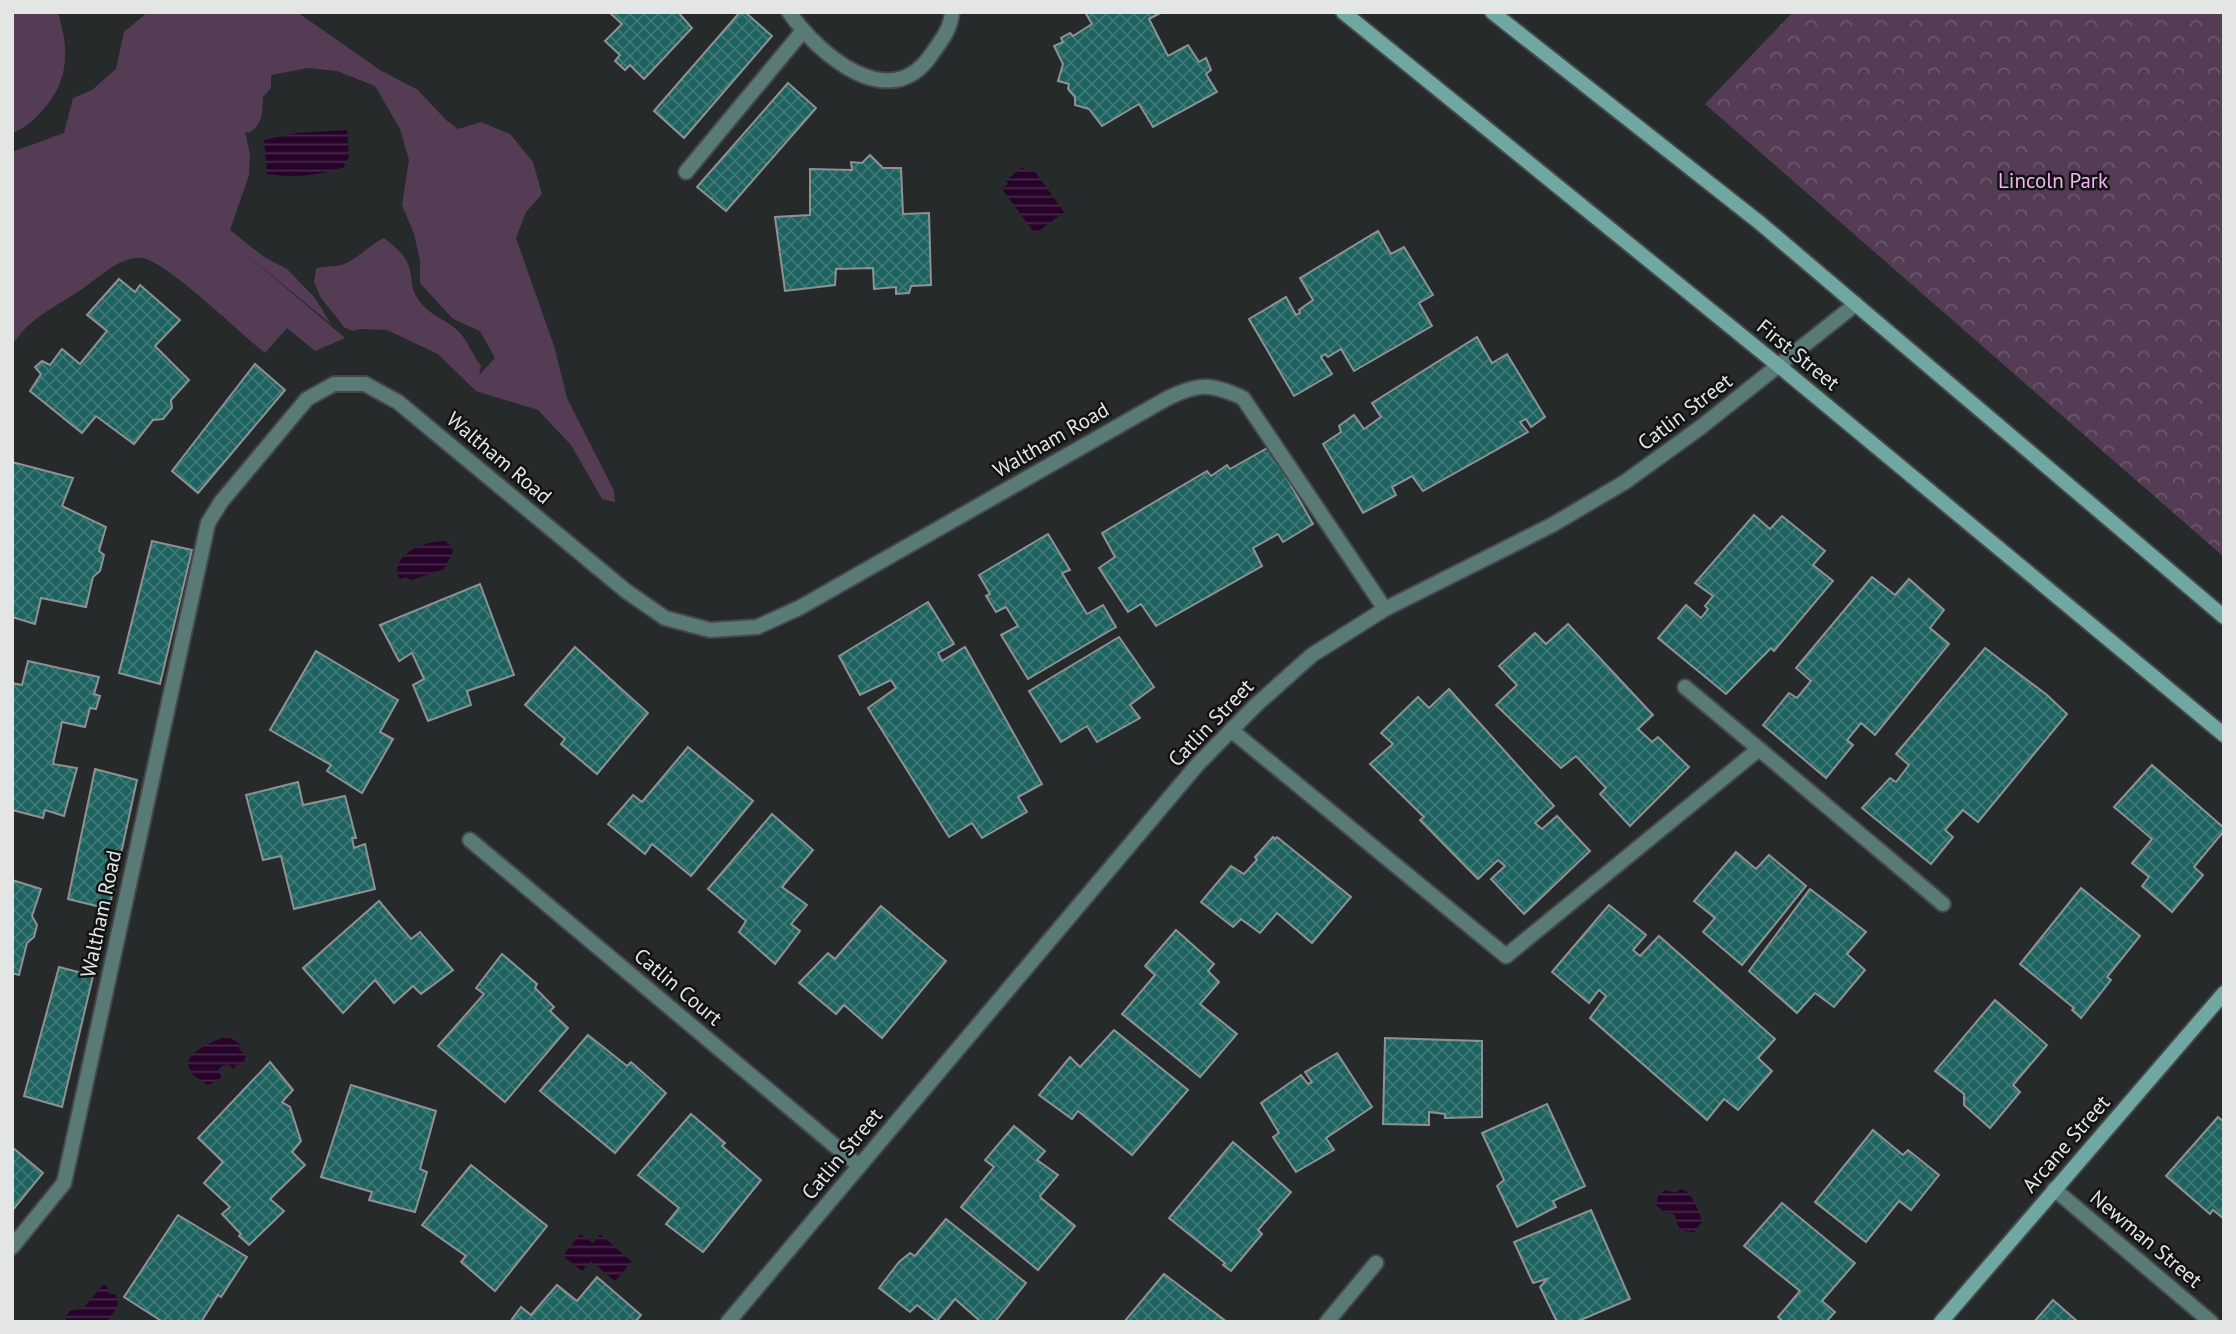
<svg xmlns="http://www.w3.org/2000/svg" width="2236" height="1334" viewBox="0 0 2236 1334" font-family="'PT Sans',sans-serif">
  <style>
    .grass { fill: #543c55 }
    .park { fill: url(#park-crowns) }
    .water { fill: url(#water-rules) }
    .building { fill: url(#building-cross-hatch); stroke: #8e9292; stroke-width: 2 }
    .lines { fill: none; stroke-linecap: round; stroke-linejoin: round }
    .lane-casing { stroke: #454848; stroke-width: 18 }
    .street-casing { stroke: #454848; stroke-width: 18 }
    .secondary-casing { stroke: #454848; stroke-width: 18 }
    .lane { stroke: #597a77; stroke-width: 14 }
    .street { stroke: #597a77; stroke-width: 14 }
    .secondary { stroke: #71a7a3; stroke-width: 14 }
    .labels { text-anchor: middle; stroke-width: 5; stroke-linejoin: round; paint-order: stroke }
    .park-label { font-size: 21px; fill: #f4b4f7; stroke: #111212 }
    .street-label { font-size: 21px; fill: #e4e6e6; stroke: #111212 }
  </style>
  <defs>
    <pattern id="park-crowns" width="20" height="18" patternUnits="userSpaceOnUse" patternTransform="scale(1.75)"><rect width="20" height="18" fill="#543c55"/><path d="M2 6a3 3 0 1 1 6 0M12 15a3 3 0 1 1 6 0" fill="none" stroke="#6c586d"/></pattern>
    <pattern id="water-rules" width="6" height="5" patternUnits="userSpaceOnUse" patternTransform="scale(1.75)"><rect width="6" height="5" fill="#27032a"/><path d="M0 2.5h6" fill="none" stroke="#462849"/></pattern>
    <pattern id="building-cross-hatch" width="8" height="8" patternUnits="userSpaceOnUse" patternTransform="scale(1.75)"><rect width="8" height="8" fill="#1e625f"/><path d="M0 0l8 8M0 8l8-8" fill="none" stroke="#3f7876"/></pattern>
  </defs>
  <rect width="100%" height="100%" fill="#272a2a"/>
  <!-- grass -->
  <g class="grass">
    <path d="M16 12H58C70 52 69 84 39 114 30 123 24 129 12 133V17Z"/>
    <path d="M148 12H297L380 70 418 90 446 120 458 129 481 122 510 134 533 162 542 194 526 212 516 238 554 346 567 398 614 491 615 502 602 499 571 445 538 410 476 391 438 354 387 330 361 329 353 331 345 328 321 298 314 282 316 269C325 265 334 268 344 264 359 258 369 245 384 238 394 246 405 254 409 267 414 283 408 286 421 303 433 318 449 320 460 333 468 342 473 356 481 366L479 375 495 358 480 331 453 319 420 283V261L414 234 402 205 409 160 400 129 375 86 337 71 308 68 271 75V88L263 97C262 113 263 125 248 133L245 131 250 155 249 175 230 230 264 257 287 269 315 298 331 324 235 245 345 338 315 351 287 328 265 353C242 335 165 260 142 258 120 256 99 278 82 289 56 307 28 318 12 346V152L64 133 73 98 92 90 116 69 124 32Z"/>
  </g>
  <!-- park -->
  <polygon class="park" points="1793,12 2224,12 2224,557 1705,104"/>
  <!-- water -->
  <g class="water">
    <path d="M347 130 349 156 344 167C319 176 293 178 267 174L264 140 297 133Z"/>
    <polygon points="1023,167 1027,172 1033,169 1064,212 1035,234 1002,189 1008,184 1006,180"/>
    <path d="M445 541 452 546 453 551 444 569 412 580 405 577 401 579 397 575C394 552 426 541 445 541Z"/>
    <path d="M227 1036 240 1044 239 1049 246 1056 243 1064 236 1065 234 1069 227 1064 219 1068 221 1078 208 1085 193 1075 187 1063C195 1047 213 1042 227 1036Z"/>
    <path d="M1681 1189C1692 1192 1699 1211 1702 1222L1694 1232C1680 1232 1678 1228 1675 1215L1663 1211 1656 1205 1658 1196 1665 1190 1675 1193Z"/>
    <polygon points="580,1234 593,1243 600,1234 632,1262 615,1281 591,1261 582,1271 563,1256"/>
    <path d="M103 1285 107 1286 109 1294H115C122 1306 113 1312 107 1322H66V1316L70 1311 84 1307Z"/>
  </g>
  <!-- building -->
  <g class="building">
    <polygon points="609,12 678,12 692,28 644,79 630,65 625,70 615,61 620,55 605,41 622,24"/>
    <polygon points="740,12 745,12 772,36 684,138 654,111"/>
    <polygon points="1085,12 1162,12 1149,19 1168,56 1188,45 1199,62 1206,58 1211,70 1206,74 1217,92 1153,127 1139,104 1102,126 1089,109 1075,105 1075,97 1068,89 1069,84 1058,81 1063,64 1054,46 1063,42 1061,38 1070,33 1073,36 1092,24"/>
    <polygon points="788,83 816,108 726,211 697,187"/>
    <polygon points="870,155 883,168 901,168 903,214 929,213 931,285 911,286 909,293 896,294 896,287 874,289 873,268 836,269 835,285 785,291 775,217 810,215 810,169 852,170 851,162 862,163"/>
    <polygon points="1378,231 1391,254 1404,247 1433,295 1419,303 1432,326 1354,371 1341,349 1328,357 1325,354 1321,357 1332,374 1294,396 1249,319 1286,297 1296,315 1300,313 1299,310 1313,300 1300,278"/>
    <polygon points="119,279 135,292 140,285 180,320 155,346 189,380 171,400 172,408 163,419 153,420 134,444 96,416 82,433 30,391 41,374 35,367 42,361 50,365 62,349 80,364 107,331 87,315"/>
    <polygon points="1477,337 1492,363 1507,354 1545,417 1531,427 1526,419 1520,422 1528,432 1423,491 1412,476 1392,487 1396,495 1363,513 1323,444 1341,432 1339,426 1354,415 1364,429 1381,417 1372,403"/>
    <polygon points="255,364 285,390 198,493 172,471"/>
    <polygon points="1269,447 1313,524 1283,542 1278,534 1253,548 1262,566 1156,626 1141,604 1128,612 1099,568 1115,557 1102,533 1207,471 1211,476 1227,465 1230,469"/>
    <polygon points="12,462 73,478 62,506 106,527 99,551 104,555 100,571 93,577 86,607 41,598 35,624 12,617"/>
    <polygon points="1754,515 1770,529 1782,516 1825,551 1813,565 1833,581 1774,651 1771,648 1726,694 1658,638 1686,605 1701,618 1708,609 1705,606 1713,596 1695,583"/>
    <polygon points="1048,534 1070,570 1062,573 1087,614 1103,605 1116,627 1028,679 1001,635 1018,626 1006,607 996,612 986,596 990,594 979,575"/>
    <polygon points="152,541 192,550 160,684 119,673"/>
    <polygon points="1872,577 1895,595 1909,579 1944,610 1930,628 1949,644 1875,735 1861,723 1847,740 1853,745 1826,778 1763,725 1789,693 1797,698 1811,681 1796,668"/>
    <polygon points="480,584 514,675 467,691 471,705 428,721 413,685 424,679 412,653 399,661 380,625"/>
    <polygon points="928,602 954,644 938,653 942,661 965,647 1042,784 1018,797 1027,812 982,838 972,823 949,837 868,708 896,688 891,680 860,695 839,656"/>
    <polygon points="1568,624 1653,715 1638,729 1652,742 1658,737 1689,767 1630,826 1600,794 1606,788 1576,756 1561,768 1496,705 1517,685 1499,666 1535,633 1546,644"/>
    <polygon points="1119,637 1154,687 1130,705 1140,718 1097,742 1087,726 1061,742 1029,691"/>
    <polygon points="575,647 648,713 597,774 561,744 565,739 525,705"/>
    <polygon points="1985,648 2047,695 2067,714 1978,822 1963,810 1945,830 1953,837 1931,864 1862,808 1890,778 1896,782 1909,765 1896,754"/>
    <polygon points="316,651 398,700 380,732 393,739 362,793 327,771 331,765 270,730"/>
    <polygon points="28,661 99,677 94,694 100,696 96,709 90,708 85,727 62,722 53,764 77,768 64,816 45,810 43,818 12,810 12,683 22,685"/>
    <polygon points="1449,689 1554,806 1535,823 1542,829 1557,816 1590,851 1524,914 1491,879 1505,866 1498,860 1478,879 1420,820 1424,817 1370,764 1393,744 1381,733 1418,697 1429,708"/>
    <polygon points="688,747 753,801 691,876 652,844 645,854 608,824 633,795 642,802"/>
    <polygon points="2152,765 2224,828 2224,831 2194,867 2203,875 2172,912 2142,886 2149,877 2132,863 2152,839 2114,807"/>
    <polygon points="95,769 137,780 109,909 68,899"/>
    <polygon points="298,782 303,805 345,796 356,838 352,838 354,848 365,844 375,889 294,909 281,856 263,860 246,795"/>
    <polygon points="772,814 813,850 782,887 807,905 791,924 800,931 775,964 739,932 746,921 708,889"/>
    <polygon points="1273,837 1275,839 1277,837 1351,897 1312,943 1277,913 1260,933 1241,919 1233,927 1201,902 1231,866 1244,874 1257,860 1255,857"/>
    <polygon points="1736,852 1756,869 1769,855 1806,886 1742,965 1703,932 1715,918 1694,901"/>
    <polygon points="12,880 41,889 32,916 37,925 34,937 27,943 19,975 12,973"/>
    <polygon points="2081,888 2140,936 2107,977 2111,980 2081,1018 2072,1010 2074,1008 2020,964"/>
    <polygon points="1810,889 1866,932 1847,954 1865,970 1834,1007 1815,993 1797,1013 1749,971"/>
    <polygon points="379,901 411,939 420,932 453,970 421,994 413,986 394,1003 375,980 343,1013 303,968"/>
    <polygon points="1609,905 1646,935 1633,950 1640,956 1659,936 1775,1039 1758,1058 1772,1071 1738,1110 1724,1099 1707,1120 1590,1018 1606,996 1599,990 1589,1003 1552,972"/>
    <polygon points="881,906 946,961 882,1038 844,1005 836,1014 799,983 828,953 835,959"/>
    <polygon points="1176,930 1214,964 1208,971 1219,982 1200,1004 1237,1034 1200,1077 1122,1014 1155,975 1145,966"/>
    <polygon points="502,954 537,984 535,988 554,1007 550,1011 568,1028 505,1102 438,1046 484,994 476,988"/>
    <polygon points="59,967 93,976 62,1107 24,1096"/>
    <polygon points="1995,1000 2047,1045 2013,1085 2020,1092 1990,1128 1964,1105 1964,1094 1935,1071"/>
    <polygon points="1114,1030 1188,1090 1132,1155 1078,1111 1072,1119 1039,1095 1070,1057 1080,1067"/>
    <polygon points="588,1035 627,1066 631,1062 666,1093 615,1153 540,1091"/>
    <polygon points="1385,1038 1482,1041 1482,1117 1445,1118 1445,1114 1429,1112 1429,1125 1383,1124"/>
    <polygon points="1337,1053 1372,1107 1326,1138 1334,1150 1296,1172 1273,1137 1279,1133 1261,1103 1301,1075 1308,1084 1312,1082 1305,1072"/>
    <polygon points="270,1062 293,1090 282,1102 290,1107 301,1141 292,1152 305,1165 270,1199 284,1211 249,1245 239,1236 241,1234 222,1214 230,1207 204,1183 223,1162 198,1138"/>
    <polygon points="351,1085 436,1111 420,1169 427,1172 415,1212 369,1200 372,1192 321,1177"/>
    <polygon points="1547,1104 1585,1186 1553,1201 1556,1207 1517,1227 1497,1186 1504,1180 1482,1133"/>
    <polygon points="691,1114 725,1143 722,1146 761,1180 703,1252 666,1224 679,1208 638,1175"/>
    <polygon points="2218,1117 2224,1122 2224,1219 2213,1210 2210,1214 2166,1176"/>
    <polygon points="1014,1126 1045,1151 1037,1160 1058,1175 1040,1196 1041,1198 1075,1226 1038,1270 961,1207 994,1167 985,1160"/>
    <polygon points="1873,1130 1903,1155 1908,1150 1939,1175 1911,1210 1899,1201 1866,1242 1815,1202"/>
    <polygon points="1233,1142 1291,1192 1258,1230 1262,1234 1231,1271 1223,1265 1225,1263 1169,1218"/>
    <polygon points="12,1147 43,1173 12,1211"/>
    <polygon points="471,1165 547,1226 495,1291 461,1262 466,1256 422,1225"/>
    <polygon points="1782,1203 1855,1263 1822,1301 1835,1312 1826,1322 1783,1322 1778,1317 1800,1291 1744,1246"/>
    <polygon points="1591,1210 1630,1299 1576,1322 1557,1322 1540,1287 1547,1279 1533,1283 1514,1242"/>
    <polygon points="178,1215 247,1257 221,1297 218,1295 201,1322 163,1322 124,1297"/>
    <polygon points="946,1219 1026,1283 995,1322 981,1322 955,1299 937,1321 917,1305 910,1312 879,1288 899,1262 910,1253 915,1256"/>
    <polygon points="1164,1274 1227,1322 1124,1322"/>
    <polygon points="597,1277 641,1315 635,1322 510,1322 521,1307 531,1315 557,1285 577,1301"/>
    <polygon points="2053,1300 2078,1322 2034,1322"/>
  </g>
  <g class="lines">
    <defs>
      <g id="lane">
        <path d="M789 12C818 54 890 116 931 55 941 41 951 29 952 12"/>
        <polyline points="686,172 802,32"/>
        <polyline points="1685,687 1759,749"/>
        <polyline points="1231,730 1506,956 1759,749 1943,904"/>
        <path d="M12 1247 64 1183 208 523 221 502 307 399 334 384H365L398 402 626 591 665 618 710 630 757 627 799 608 1166 399C1198 383 1210 383 1243 398L1385 609"/>
      </g>
      <g id="street">
        <polyline points="470,840 859,1166"/>
        <polyline points="2054,1189 2211,1322"/>
        <polyline points="728,1322 1198,764 1256,705 1312,655 1385,609 1552,525 1625,482 1701,427 1856,304"/>
        <polyline points="1327,1322 1376,1263"/>
      </g>
      <g id="secondary">
        <polyline points="1343,12 1779,366 2224,735"/>
        <polyline points="1492,12 1760,223 2224,617"/>
        <polyline points="1941,1322 2224,993"/>
      </g>
    </defs>
    <!-- lane casing -->
    <use href="#lane" class="lane-casing"/>
    <!-- street casing -->
    <use href="#street" class="street-casing"/>
    <!-- secondary casing -->
    <use href="#secondary" class="secondary-casing"/>
    <!-- lane -->
    <use href="#lane" class="lane"/>
    <!-- street -->
    <use href="#street" class="street"/>
    <!-- secondary -->
    <use href="#secondary" class="secondary"/>
  </g>
  <g class="labels">
    <!-- park labels -->
    <g class="park-label">
      <text x="2053" y="188">Lincoln Park</text>
    </g>
    <!-- street labels -->
    <g class="street-label">
      <text transform="translate(1798 355) rotate(39)" y="7">First Street</text>
      <text transform="translate(1685 412) rotate(-37)" y="7">Catlin Street</text>
      <text transform="translate(1051 440) rotate(-30)" y="7">Waltham Road</text>
      <text transform="translate(499 458) rotate(40)" y="7">Waltham Road</text>
      <text transform="translate(1211 723) rotate(-46)" y="7">Catlin Street</text>
      <text transform="translate(101 914) rotate(-78)" y="7">Waltham Road</text>
      <text transform="translate(678 987) rotate(40)" y="7">Catlin Court</text>
      <text transform="translate(2066 1144) rotate(-49)" y="7">Arcane Street</text>
      <text transform="translate(842 1154) rotate(-50)" y="7">Catlin Street</text>
      <text transform="translate(2146 1239) rotate(40)" y="7">Newman Street</text>
    </g>
  </g>
  <!-- border -->
  <rect width="2236" height="1334" fill="none" stroke="#e4e6e6" stroke-width="28"/>
</svg>
